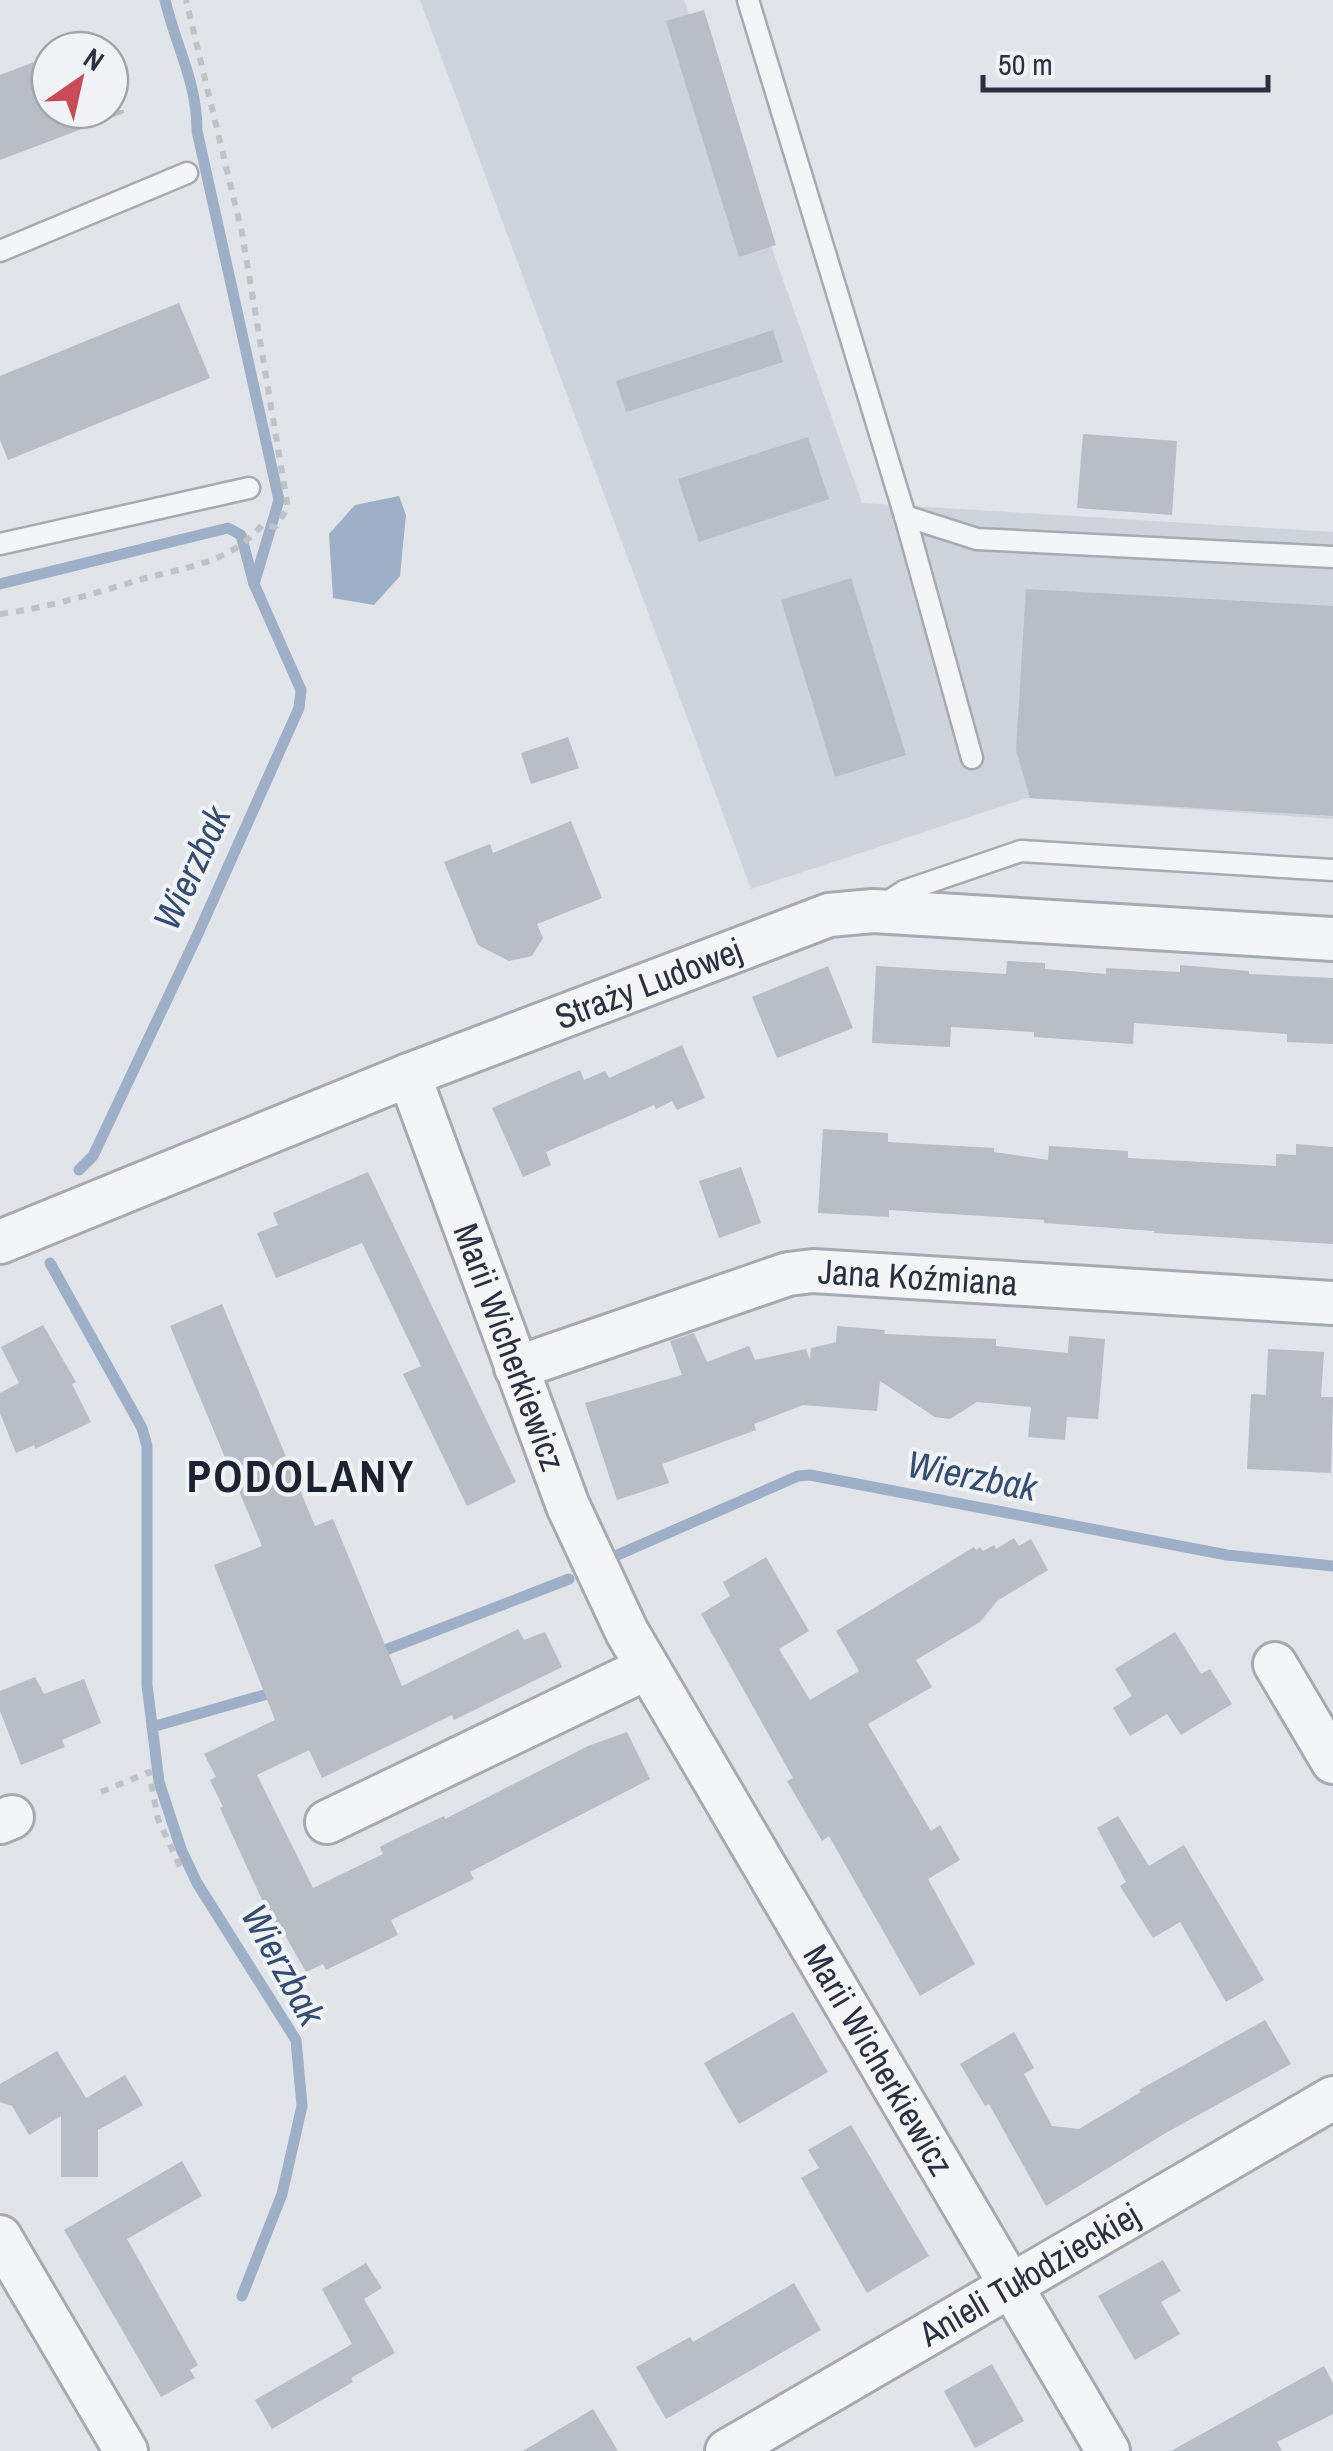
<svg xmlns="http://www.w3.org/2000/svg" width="1333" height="2451" viewBox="0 0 1333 2451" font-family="'Archivo Narrow',sans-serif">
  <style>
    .built { fill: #cfd3db }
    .water { fill: #9db0c7 }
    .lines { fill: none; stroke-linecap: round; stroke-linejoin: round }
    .stream { stroke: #9db0c7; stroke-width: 11 }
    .building { fill: #b8bdc6 }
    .lane-casing { stroke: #a6abb3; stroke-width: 25 }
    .street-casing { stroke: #a6abb3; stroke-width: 48 }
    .path { stroke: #bfc2c7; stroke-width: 6; stroke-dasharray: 8 8; stroke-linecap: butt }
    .lane { stroke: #f3f5f7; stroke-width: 20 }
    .street { stroke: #f3f5f7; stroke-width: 42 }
    .labels { text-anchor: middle; stroke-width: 8; stroke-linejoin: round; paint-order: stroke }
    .street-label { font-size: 35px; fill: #2a3140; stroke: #f0f3f6 }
    .water-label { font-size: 38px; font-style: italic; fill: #364d72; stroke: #f0f3f6 }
    .district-label { font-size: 45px; font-weight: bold; letter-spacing: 2.5px; fill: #1c2231; stroke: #f0f3f6 }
  </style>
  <rect width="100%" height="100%" fill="#e1e4e9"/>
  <!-- built -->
  <polygon class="built" points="420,0 684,0 862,503 1333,532 1333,819 1027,798 751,889"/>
  <!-- water -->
  <polygon class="water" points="399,496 406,515 400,576 374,605 333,598 329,534 355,505"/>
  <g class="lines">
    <!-- stream -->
    <g class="stream">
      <path d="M165 0C176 47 197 81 197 131L279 500 254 584"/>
      <polyline points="0,584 228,528 241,535 254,584 301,690 299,708 197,936 93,1156 79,1170"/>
      <polyline points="50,1263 142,1428 147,1446 147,1685 159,1782 181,1849 197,1883 296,2040 302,2106 282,2194 242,2296"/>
      <polyline points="613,1557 798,1476 810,1475 1227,1555 1333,1566"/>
      <polyline points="375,1654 569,1579"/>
      <polyline points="152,1727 278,1691"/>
    </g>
  </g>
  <!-- building -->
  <g class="building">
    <polygon points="704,10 776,245 739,257 666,21"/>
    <polygon points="50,56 50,110 124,110 124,113 0,160 0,75"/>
    <polygon points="179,303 210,378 8,460 0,440 0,376"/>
    <polygon points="773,330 783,362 626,412 616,381"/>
    <polygon points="1083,434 1177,441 1172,515 1077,508"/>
    <polygon points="808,437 829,499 699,542 678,479"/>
    <polygon points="851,578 906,755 835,777 781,600"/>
    <polygon points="1026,589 1333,606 1333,816 1030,798 1016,750"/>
    <polygon points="568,737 579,768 531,784 521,753"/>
    <polygon points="571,821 602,898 537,924 543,938 532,956 509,961 478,945 444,862 490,844 493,853"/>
    <polygon points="1007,961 1045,963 1045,969 1106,974 1106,968 1180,972 1180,965 1249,971 1249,974 1333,978 1333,1044 1287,1042 1287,1034 1134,1023 1133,1044 1034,1037 1034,1032 951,1027 950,1047 872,1043 876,966 1006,974"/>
    <polygon points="828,966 853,1028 777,1058 752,997"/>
    <polygon points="682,1045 705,1098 677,1110 672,1101 656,1109 654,1105 546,1152 551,1165 523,1177 492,1108 580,1070 584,1080 605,1071 609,1078"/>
    <polygon points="823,1129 888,1133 888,1142 994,1148 994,1152 1048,1160 1049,1146 1128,1151 1128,1158 1276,1166 1276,1154 1296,1155 1296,1144 1333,1147 1333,1244 1154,1233 1154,1231 1044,1223 1044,1220 889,1210 889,1217 818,1213"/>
    <polygon points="741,1167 761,1223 719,1238 699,1181"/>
    <polygon points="368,1172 516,1482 467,1506 403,1374 421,1366 362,1243 276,1278 257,1233 278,1225 273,1213"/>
    <polygon points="222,1304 315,1526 333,1519 402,1686 518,1629 524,1640 545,1632 562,1667 454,1720 452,1715 322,1778 309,1750 257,1775 313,1888 383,1854 380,1847 395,1839 444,1816 445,1819 588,1746 627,1732 650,1779 470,1872 474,1879 391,1920 398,1935 326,1970 323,1964 306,1972 278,1923 274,1926 220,1808 223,1807 210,1780 216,1777 204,1754 275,1720 214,1565 262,1546 170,1326"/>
    <polygon points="43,1325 76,1382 72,1384 91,1422 35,1449 34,1445 16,1453 0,1413 0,1393 19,1383 1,1347"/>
    <polygon points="837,1326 885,1330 884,1334 996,1339 996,1346 1068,1353 1069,1336 1105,1339 1098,1419 1067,1417 1065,1440 1028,1437 1031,1407 977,1402 950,1419 935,1417 880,1381 877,1411 803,1405 754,1424 756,1430 662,1464 669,1483 617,1500 585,1403 682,1375 670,1341 694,1333 707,1362 749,1346 755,1360 806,1349 810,1360 811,1348 836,1342"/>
    <polygon points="1268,1349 1324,1352 1321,1397 1333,1397 1331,1473 1247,1469 1251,1394 1266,1395"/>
    <polygon points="1014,1538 1019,1546 1031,1539 1048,1570 997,1601 980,1622 916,1660 932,1687 868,1724 931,1831 940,1825 960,1860 928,1879 975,1964 920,1996 829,1836 822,1841 787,1781 793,1778 701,1614 730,1596 723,1582 766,1557 809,1631 779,1649 810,1700 859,1671 836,1631 974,1547 976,1550 980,1547 983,1551 994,1545 996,1549"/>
    <polygon points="1175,1632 1201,1674 1210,1669 1232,1704 1181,1735 1167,1714 1130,1736 1113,1708 1132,1696 1115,1669"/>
    <polygon points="35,1677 44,1694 84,1679 101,1723 62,1740 65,1747 21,1765 0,1711 0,1691"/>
    <polygon points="1118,1816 1149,1866 1184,1845 1264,1980 1226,2002 1180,1922 1153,1938 1120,1886 1126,1882 1097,1828"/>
    <polygon points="793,2012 828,2072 739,2124 704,2063"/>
    <polygon points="1265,2020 1291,2064 1164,2134 1046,2206 989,2104 985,2106 960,2064 1014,2032 1034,2068 1024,2074 1052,2126 1079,2129 1141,2092 1139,2090"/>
    <polygon points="57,2051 86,2098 125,2075 143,2105 98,2130 98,2177 61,2177 61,2116 29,2135 12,2106 0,2102 0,2084"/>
    <polygon points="851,2125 929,2256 867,2293 801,2178 819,2168 808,2150"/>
    <polygon points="182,2161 202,2196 127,2239 198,2365 190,2370 195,2378 161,2397 64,2230"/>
    <polygon points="1163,2260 1181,2291 1161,2302 1180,2334 1135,2360 1098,2296"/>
    <polygon points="366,2263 382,2288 364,2299 395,2353 351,2378 353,2382 272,2429 255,2400 352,2344 322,2289"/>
    <polygon points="794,2283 821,2330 666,2419 636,2367 690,2337 693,2342"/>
    <polygon points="992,2364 1024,2421 975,2448 944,2391"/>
    <polygon points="1324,2366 1333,2383 1333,2414 1277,2442 1282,2451 1171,2451"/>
    <polygon points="593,2409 618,2451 523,2451"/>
  </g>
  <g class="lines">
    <defs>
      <g id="lane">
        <polyline points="748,0 905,516 972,758"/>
        <polyline points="0,251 187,173"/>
        <polyline points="905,516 977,539 1333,557"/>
        <polyline points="0,544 249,488"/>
        <polyline points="883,905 904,891 1021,851 1333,870"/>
      </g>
      <g id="street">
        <path id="s1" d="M409 1075 568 1506 627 1632 1108 2451"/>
        <path id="s2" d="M0 1242 409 1075 829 915 873 911 1333 939"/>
        <path id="s3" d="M516 1368 788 1274 813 1271 1333 1303"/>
        <polyline points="1275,1664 1333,1762"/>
        <polyline points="0,1822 12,1817"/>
        <polyline points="327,1822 647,1668"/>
        <polyline points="0,2237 126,2451"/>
        <path id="s4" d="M727 2451 1333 2098"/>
      </g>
    </defs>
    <!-- lane casing -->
    <use href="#lane" class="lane-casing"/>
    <!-- street casing -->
    <use href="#street" class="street-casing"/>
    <!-- path -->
    <g class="path">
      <path d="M0 614C45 608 86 596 129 583 176 568 229 566 262 525L275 527 288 508 242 233 186 0"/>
      <polyline points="101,1792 149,1772 158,1819 181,1869"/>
    </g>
    <!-- lane -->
    <use href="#lane" class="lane"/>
    <!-- street -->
    <use href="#street" class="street"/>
  </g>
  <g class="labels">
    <!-- street labels -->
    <g class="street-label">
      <text dy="12" stroke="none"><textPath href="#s2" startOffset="698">Straży Ludowej</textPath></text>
      <text dy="12" stroke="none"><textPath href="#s3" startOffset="418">Jana Koźmiana</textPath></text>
      <text dy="12" stroke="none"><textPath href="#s1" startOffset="290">Marii Wicherkiewicz</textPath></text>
      <text dy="12" stroke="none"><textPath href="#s1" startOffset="1095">Marii Wicherkiewicz</textPath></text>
      <text dy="12" stroke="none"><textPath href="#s4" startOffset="350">Anieli Tułodzieckiej</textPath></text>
    </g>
    <!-- water labels -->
    <g class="water-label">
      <text transform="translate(192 868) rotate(-65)" y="13">Wierzbak</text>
      <text transform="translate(972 1476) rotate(11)" y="13">Wierzbak</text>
      <text transform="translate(283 1965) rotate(61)" y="13">Wierzbak</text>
    </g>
    <!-- district labels -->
    <g class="district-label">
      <text x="301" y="1492">PODOLANY</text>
    </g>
  </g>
  <!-- north arrow -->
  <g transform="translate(80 80) rotate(34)"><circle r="48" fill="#f0f3f6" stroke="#a1a5ad" stroke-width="2.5"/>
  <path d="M0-8L18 38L0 25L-18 38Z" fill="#c84b57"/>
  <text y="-15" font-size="28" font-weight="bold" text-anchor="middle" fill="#2a3140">N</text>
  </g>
  <!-- scale -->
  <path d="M983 75v15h285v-15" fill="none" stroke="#2a3140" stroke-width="5"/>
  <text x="998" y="75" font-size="30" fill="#2a3140" stroke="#f0f3f6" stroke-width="8" paint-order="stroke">50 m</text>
</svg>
